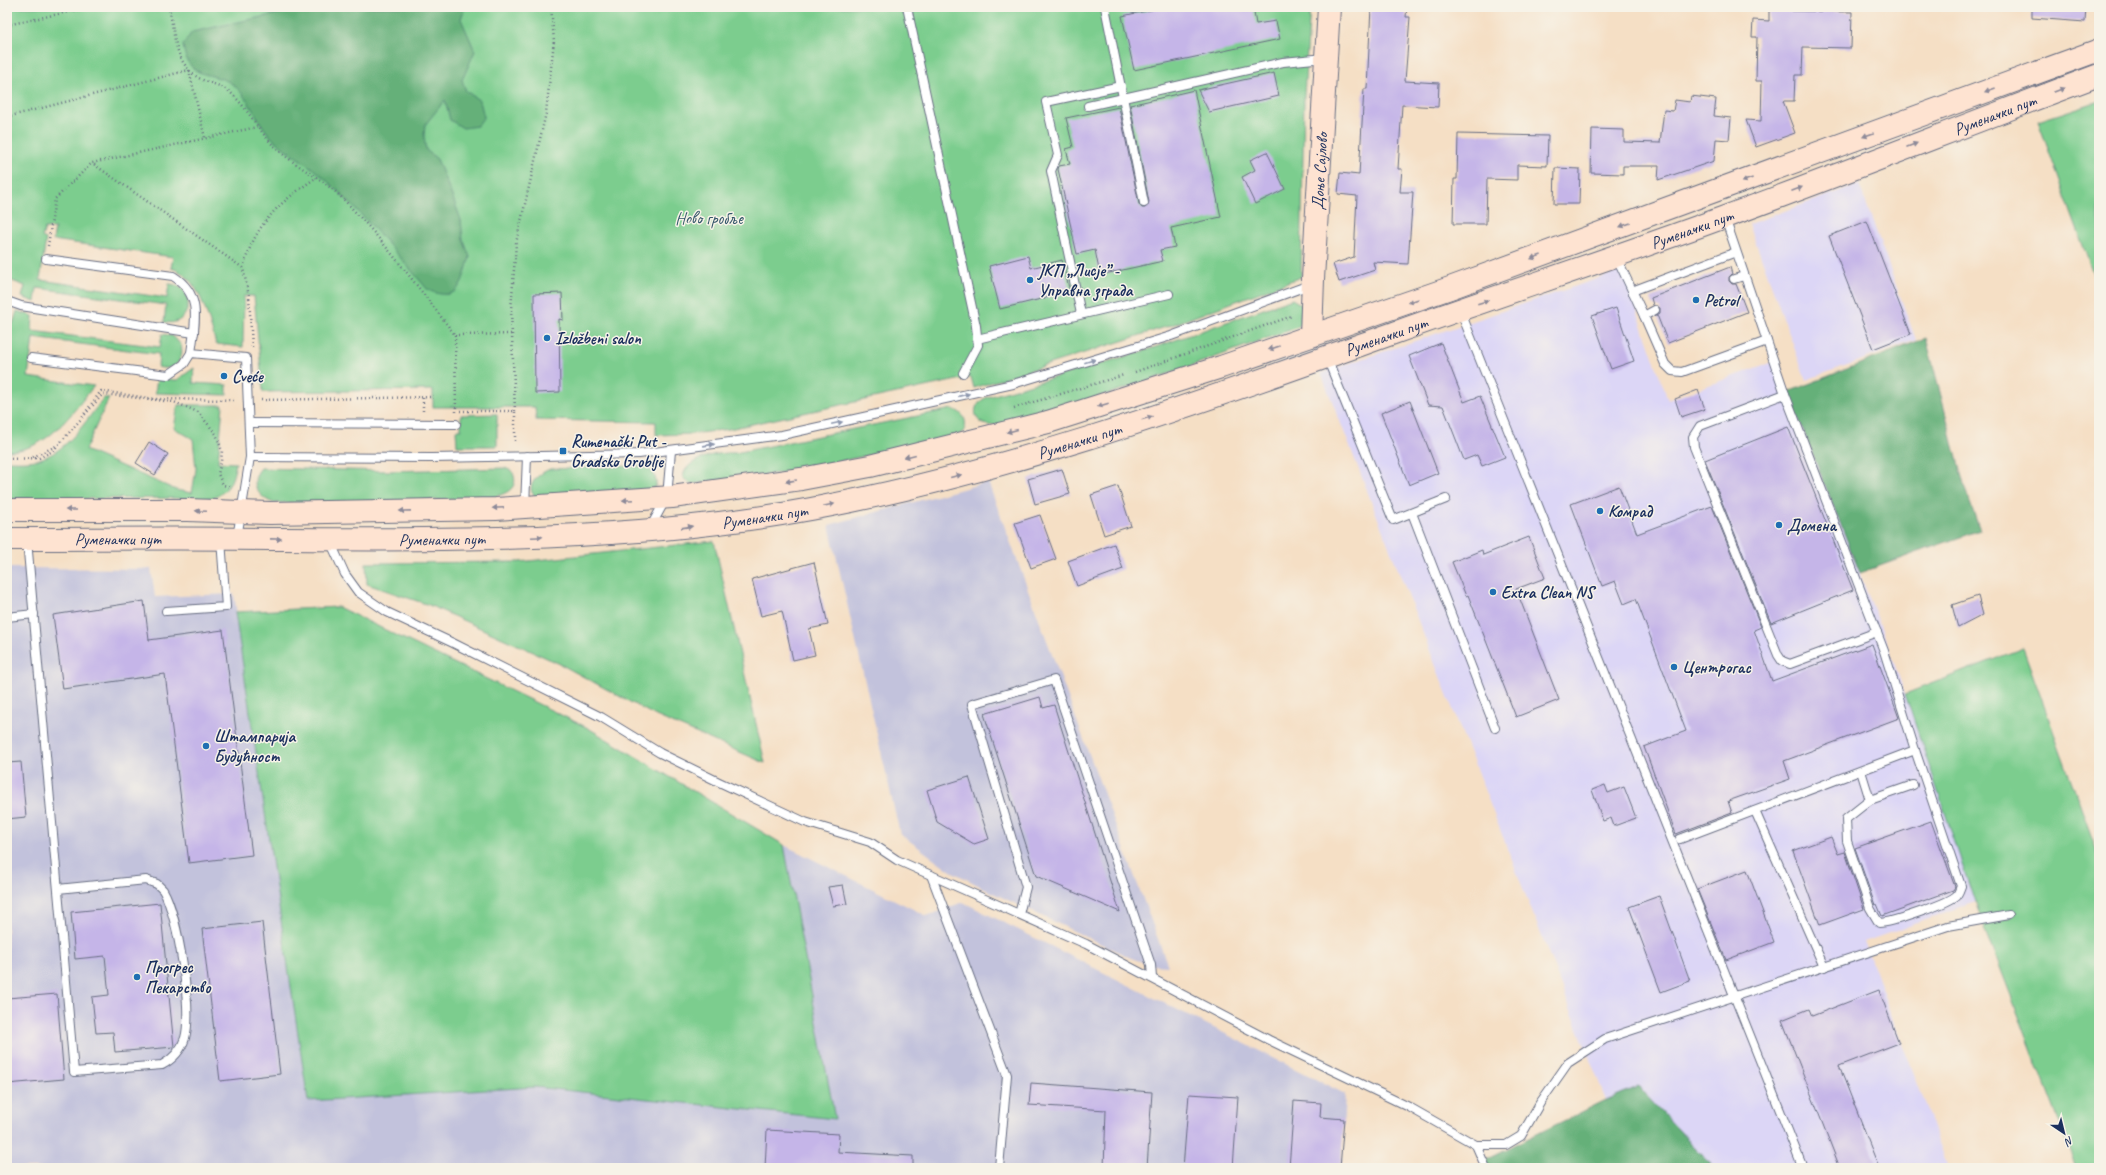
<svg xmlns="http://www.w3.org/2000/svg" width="2106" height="1175" viewBox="0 0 2106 1175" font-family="Caveat,sans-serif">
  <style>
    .built { fill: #dcd6f6 }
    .industrial { fill: #c2c2dc }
    .green { fill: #7ccd8e; stroke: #4c7e76 }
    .forest { fill: #65b079; stroke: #40706c }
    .building { fill: #c5b5e8 }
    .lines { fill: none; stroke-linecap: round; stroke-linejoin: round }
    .lane-casing { stroke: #676d82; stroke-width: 10 }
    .secondary-casing { stroke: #676d82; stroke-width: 24 }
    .path { stroke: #676d82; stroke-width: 2.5; stroke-dasharray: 1 3; stroke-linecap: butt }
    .lane { stroke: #fff; stroke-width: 8 }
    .secondary { stroke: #fee3d1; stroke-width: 22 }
    .oneway { fill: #8c8998 }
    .oneway2 { fill: #8d97ae }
    .poi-dot { fill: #1f6fb2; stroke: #f7f3e8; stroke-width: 1.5 }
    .labels { text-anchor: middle; stroke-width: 3; stroke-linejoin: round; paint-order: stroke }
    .street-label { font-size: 17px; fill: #1b2f5e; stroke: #f7f3e8 }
    .park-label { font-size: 17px; fill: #33566a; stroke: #f7f3e8 }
    .poi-label { font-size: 17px; font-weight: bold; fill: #1b2f5e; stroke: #f7f3e8; text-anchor: start }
  </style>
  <rect width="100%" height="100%" fill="#f7f3e8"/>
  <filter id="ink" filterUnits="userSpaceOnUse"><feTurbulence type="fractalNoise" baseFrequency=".025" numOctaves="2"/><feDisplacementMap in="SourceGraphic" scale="8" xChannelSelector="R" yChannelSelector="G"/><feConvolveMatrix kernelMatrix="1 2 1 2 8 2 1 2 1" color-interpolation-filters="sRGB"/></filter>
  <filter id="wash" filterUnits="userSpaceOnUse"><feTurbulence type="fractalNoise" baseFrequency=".012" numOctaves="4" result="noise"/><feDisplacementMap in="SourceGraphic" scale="16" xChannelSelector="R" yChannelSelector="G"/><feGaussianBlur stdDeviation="0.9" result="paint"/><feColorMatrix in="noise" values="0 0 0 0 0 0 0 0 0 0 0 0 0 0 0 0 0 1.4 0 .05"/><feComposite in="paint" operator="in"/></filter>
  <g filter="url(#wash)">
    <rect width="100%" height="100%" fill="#f5dfc5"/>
    <!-- built -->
    <g class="built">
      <polygon points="1859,184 1916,340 1806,380 1749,224"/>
      <polygon points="1623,270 1668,400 1775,361 1884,635 1905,694 1975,902 1864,942 1948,1168 1712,1168 1710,1163 1638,1087 1606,1100 1321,373"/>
    </g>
    <!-- industrial -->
    <g class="industrial">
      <polygon points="988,482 1168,966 1151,965 1131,958 995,894 951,871 900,834 829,525"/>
      <polygon points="7,568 151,569 155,597 234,594 308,1101 535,1087 835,1119 784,845 927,916 963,902 1345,1094 1341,1168 7,1168"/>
    </g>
    <!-- green -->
    <g class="green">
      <path d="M7 7H1310L1304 95 1301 277 1172 325 974 388 971 377 729 429 692 434 656 435V422L536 420 535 407H433V390L263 392 254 296H244L243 347 216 344C209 320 199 275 171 268L173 257 53 240 55 228H45L42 237 46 239 40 280 167 298 169 284C198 285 192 329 164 322L166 305 37 288 35 302 22 297 25 286 7 279Z"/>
      <polygon points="2099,101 2099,290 2038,121"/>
      <path d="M1292 299 1302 305 1300 325 1296 328C1257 341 1218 357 1179 370 1120 391 1059 410 998 425 975 430 966 405 988 397L1147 350Z"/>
      <path d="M17 311 33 316 32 331 160 347 162 334 173 336 181 345C185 360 174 372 158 367L159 354 33 338 28 377 94 386C71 414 48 451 7 451V322L13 324Z"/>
      <polygon points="194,368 193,383 227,385 227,395 155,393 157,379 177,380"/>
      <path d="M104 398H109L85 450 176 490 192 493 196 469 193 439 174 428 178 405H223L218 462 236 463C233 479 230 491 213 498L7 499V461C16 461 26 462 35 460 67 454 85 421 104 398Z"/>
      <path d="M952 409C963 412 968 420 964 431L956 437 793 471 691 484 683 478C684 458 719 452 735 453Z"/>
      <polygon points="497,414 497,446 457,446 456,430 461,430 461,415"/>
      <path d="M633 466C646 466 657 470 656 486L651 490 536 497C523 487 539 473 550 469Z"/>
      <path d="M261 468 389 471 505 468 512 471C523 492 498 496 484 499L274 503C258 498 248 482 261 468Z"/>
      <polygon points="714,541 765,763 656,716 560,664 429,605 367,584 366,563 519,562"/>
      <polygon points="338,607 588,728 784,845 835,1119 535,1087 308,1101 235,612"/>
      <polygon points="2023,648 2099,857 2099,1168 2077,1168 1975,902 1905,694"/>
    </g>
    <!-- forest -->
    <g class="forest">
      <path d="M308 7H465L461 19 475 51 462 80 466 91 480 101 484 117 477 126 463 128 450 120 445 100 425 125 424 136 426 150 437 159 454 201 461 220 463 239 470 257C462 282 460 304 428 290 395 251 362 213 325 179 309 164 290 154 274 140 260 127 251 102 237 88 217 68 188 85 183 45L192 32Z"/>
      <polygon points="1926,338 1965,489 1980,530 1860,573 1788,392"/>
      <polygon points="1638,1087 1710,1163 1712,1168 1487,1168 1484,1160 1606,1100"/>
    </g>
    <g id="blocks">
      <!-- building -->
      <g class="building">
        <polygon points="1165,7 1253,7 1256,24 1276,21 1280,39 1134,70 1122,16"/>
        <polygon points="1371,7 1407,7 1406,17 1410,17 1405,81 1439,83 1438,107 1402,105 1398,169 1402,169 1400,192 1413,192 1408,264 1373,262 1375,270 1339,282 1333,264 1354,257 1357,196 1338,194 1340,173 1359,175 1364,89 1367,89"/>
        <polygon points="1769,7 1792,7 1792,11 1852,12 1851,48 1803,47 1802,75 1795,75 1794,101 1783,101 1795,133 1756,147 1746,120 1761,121 1762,81 1756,81 1757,37 1752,37 1753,20 1769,21"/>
        <polygon points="2032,7 2086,7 2085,22 2032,18"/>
        <polygon points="1274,73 1279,96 1209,112 1198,90"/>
        <polygon points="1194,90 1221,217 1171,228 1175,247 1160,250 1163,261 1100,275 1095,250 1077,254 1058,169 1059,166 1070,164 1066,149 1073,147 1066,118 1119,107 1139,204 1142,208 1145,208 1149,202 1130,105"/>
        <polygon points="1691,96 1716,99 1714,116 1731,118 1729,140 1716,139 1714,161 1658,180 1659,166 1623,166 1623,174 1591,173 1592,129 1624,130 1624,142 1660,143 1664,110 1673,111 1675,100 1690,102"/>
        <polygon points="1458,134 1548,136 1547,166 1517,165 1517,180 1487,179 1486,224 1453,224 1454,179 1457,179"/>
        <polygon points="1267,152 1285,189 1255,204 1242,177 1255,170 1250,160"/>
        <polygon points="1555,168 1580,169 1579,204 1554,204"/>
        <polygon points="1867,221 1911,334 1873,349 1829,236"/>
        <polygon points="1028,256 1031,268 1062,260 1070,292 1000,309 989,266"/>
        <polygon points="1730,267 1732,274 1729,277 1729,281 1732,284 1736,284 1747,312 1668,343 1657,315 1660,313 1660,308 1653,305 1651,298"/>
        <polygon points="562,293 563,320 559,319 560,392 535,393 534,294"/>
        <polygon points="1616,308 1634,361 1611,369 1592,316"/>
        <polygon points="1441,343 1464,402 1480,396 1505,457 1482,466 1477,455 1464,460 1443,406 1428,405 1409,356"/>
        <polygon points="1698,390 1705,409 1681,417 1675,399"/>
        <polygon points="1410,401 1438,473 1409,485 1381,413"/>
        <polygon points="1788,427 1853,590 1771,623 1705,460"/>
        <polygon points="149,442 168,454 155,475 136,463"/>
        <polygon points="1062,469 1070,494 1035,504 1028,479"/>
        <polygon points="1118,486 1131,526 1104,535 1091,495"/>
        <polygon points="1619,486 1637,534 1712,506 1761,627 1754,630 1772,681 1872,644 1899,718 1784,761 1790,779 1728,801 1732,813 1676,834 1644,747 1686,731 1636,599 1624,604 1615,581 1602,586 1571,504"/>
        <polygon points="1040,515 1056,559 1031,568 1015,523"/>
        <polygon points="1529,537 1545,578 1516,589 1559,700 1516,717 1468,595 1466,596 1452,562 1482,550 1483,555"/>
        <polygon points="1114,544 1123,569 1077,586 1068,561"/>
        <polygon points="814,562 828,625 809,629 815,655 793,660 782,611 761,616 752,579"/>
        <polygon points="1978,596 1983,615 1958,628 1952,605"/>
        <polygon points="144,601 149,640 223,630 252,855 189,863 165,674 63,689 53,615"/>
        <polygon points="1040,697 1043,708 1054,705 1120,912 1036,876 984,714"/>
        <polygon points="21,762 26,817 7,819 7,763"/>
        <polygon points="969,777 989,839 974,844 937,822 927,790"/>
        <polygon points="1605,785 1608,793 1624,787 1636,818 1614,826 1611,818 1603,821 1592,790"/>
        <polygon points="1931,821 1955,887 1953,890 1882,916 1877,904 1875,905 1855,848"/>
        <polygon points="1831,837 1838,854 1845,852 1864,909 1820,925 1793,851"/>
        <polygon points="1747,870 1774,942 1726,960 1697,889"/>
        <polygon points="843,885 847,904 833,906 828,887"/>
        <polygon points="1659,896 1690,981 1661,992 1629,907"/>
        <polygon points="160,903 174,1047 115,1052 113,1032 96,1033 92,997 109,995 105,956 75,959 71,912"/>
        <polygon points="262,922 280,1074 220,1081 202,929"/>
        <polygon points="1879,990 1899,1043 1839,1066 1879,1168 1840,1168 1782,1020 1809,1009 1812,1016"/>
        <polygon points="57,994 64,1079 7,1084 7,998"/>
        <polygon points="1031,1083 1152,1092 1147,1168 1104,1168 1106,1110 1029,1105"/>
        <polygon points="1189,1094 1238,1097 1233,1168 1183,1168"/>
        <polygon points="1294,1101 1321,1103 1320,1117 1344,1119 1340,1168 1289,1168"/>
        <polygon points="767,1130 839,1134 838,1152 913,1156 913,1168 765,1168"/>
      </g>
    </g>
  </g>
  <g filter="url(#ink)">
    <use href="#blocks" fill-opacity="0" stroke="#676d82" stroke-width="1"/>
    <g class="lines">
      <defs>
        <g id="lane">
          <polyline points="907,7 976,326 978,345 963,373"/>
          <polyline points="1105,7 1144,203"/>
          <polyline points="1088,106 1283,62 1325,58"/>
          <polyline points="1725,218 1785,394 1700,426 1693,437 1694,447 1778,655 1782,661 1790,664 1877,632"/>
          <polyline points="1616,256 1644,316 1655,310"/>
          <path d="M46 259 173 276C203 295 195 322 191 353"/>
          <polyline points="1734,279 1744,276"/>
          <polyline points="1632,291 1736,252"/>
          <polyline points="7,301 21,306 194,333"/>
          <polyline points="1460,310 1803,1168"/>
          <polyline points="1081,314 1051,171 1058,155 1046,102 1121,86"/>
          <polyline points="1644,316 1665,364 1672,371 1682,372 1767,341"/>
          <polyline points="977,339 1169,294"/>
          <polyline points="31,358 168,375 184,364 191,353 246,358 250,457 237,538"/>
          <polyline points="1327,358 1393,520 1446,499"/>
          <path d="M1785 394 1884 651 1915 750 1961 886C1960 889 1959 892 1957 895 1950 903 1891 923 1879 923L1870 908 1847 841 1846 819 1870 800 1861 771"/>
          <polyline points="249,423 456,424"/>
          <polyline points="250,457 432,458 639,454 782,435 1013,384 1171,336 1312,284"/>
          <polyline points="525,507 527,456"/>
          <polyline points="1412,513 1495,728"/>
          <polyline points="650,528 667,497 671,451"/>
          <path d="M27 540 74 1072 162 1065C173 1059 181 1051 185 1038 193 1010 178 915 163 890L157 884 146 880 58 889"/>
          <polyline points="330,541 345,574 358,592 387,612 453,643 601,717 660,753 719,782 805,822 870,842 897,860 1086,944 1269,1040 1409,1107 1476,1145 1486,1168"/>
          <polyline points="166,611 226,607 221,540"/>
          <polyline points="7,617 34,614"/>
          <polyline points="1870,800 1913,785"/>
          <polyline points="1755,811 1824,967"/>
          <polyline points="1680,839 1915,750"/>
          <polyline points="931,875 1007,1075 999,1168"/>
          <polyline points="1019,914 1026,887 972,704 1054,680 1151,965 1152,978"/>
          <polyline points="1476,1145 1506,1145 1521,1136 1540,1103 1568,1063 1605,1039 1948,926 2009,915"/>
        </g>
        <g id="secondary">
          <path id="s1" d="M1311 336 1313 279 1329 7"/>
          <polyline points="7,510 188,510 270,513 496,509 672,497 801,479 870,466 1048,422 1221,367 1450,288 2099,50"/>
          <path id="s2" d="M7 539C94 539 181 538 268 539 450 540 631 542 811 509 1010 472 1203 401 1394 333 1503 294 1613 258 1722 218 1848 172 1973 122 2099 75"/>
        </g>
      </defs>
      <!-- lane casing -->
      <use href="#lane" class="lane-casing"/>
      <!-- secondary casing -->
      <use href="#secondary" class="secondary-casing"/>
      <!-- path -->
      <g class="path">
        <path d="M169 7C173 25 174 50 185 65 199 86 218 80 232 94 249 110 259 132 276 148 295 166 320 177 339 195 382 238 418 287 455 335"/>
        <polyline points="7,25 91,7"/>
        <polyline points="7,117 189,70 205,138"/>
        <polyline points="48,246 55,199 92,163"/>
        <path d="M243 268C256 222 279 203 317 177"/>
        <polyline points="252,347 249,296 243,268 92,163 257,127"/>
        <polyline points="1135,372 1292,316"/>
        <polyline points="261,400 434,397"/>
        <polyline points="1014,408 1124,375"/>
        <polyline points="423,411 423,397"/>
        <polyline points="460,411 515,411 515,444"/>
        <polyline points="515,411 511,310 516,243 546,113 554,41 551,7"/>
        <polyline points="456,412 455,335 512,334"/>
        <polyline points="82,417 101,391 155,399 236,400"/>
        <polyline points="33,457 56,446"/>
        <polyline points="7,459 39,458 53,451 103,394 174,402 198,412 216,434 222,451 221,462 218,474 223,485 232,487"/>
      </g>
      <!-- lane -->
      <use href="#lane" class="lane"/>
      <!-- secondary -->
      <use href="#secondary" class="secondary"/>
    </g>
    <!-- one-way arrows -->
    <defs><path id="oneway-solid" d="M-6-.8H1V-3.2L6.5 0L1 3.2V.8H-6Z"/></defs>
    <g class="oneway">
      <use href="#oneway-solid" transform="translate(1990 90) rotate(160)"/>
      <use href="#oneway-solid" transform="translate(2059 90) rotate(-21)"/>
      <use href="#oneway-solid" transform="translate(1868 135) rotate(160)"/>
      <use href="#oneway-solid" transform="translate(1912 145) rotate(-21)"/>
      <use href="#oneway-solid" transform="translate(1747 180) rotate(160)"/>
      <use href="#oneway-solid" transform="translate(1797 189) rotate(-21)"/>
      <use href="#oneway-solid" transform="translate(1625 225) rotate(160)"/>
      <use href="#oneway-solid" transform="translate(1536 257) rotate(160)"/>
      <use href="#oneway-solid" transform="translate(1413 301) rotate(161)"/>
      <use href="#oneway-solid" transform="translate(1483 302) rotate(-18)"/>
      <use href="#oneway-solid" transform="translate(1274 348) rotate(161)"/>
      <use href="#oneway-solid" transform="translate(1103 405) rotate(163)"/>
      <use href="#oneway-solid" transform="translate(1147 418) rotate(-18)"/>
      <use href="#oneway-solid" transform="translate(1012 431) rotate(166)"/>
      <use href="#oneway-solid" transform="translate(910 456) rotate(166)"/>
      <use href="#oneway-solid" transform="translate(956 476) rotate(-14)"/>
      <use href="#oneway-solid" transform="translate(791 481) rotate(171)"/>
      <use href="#oneway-solid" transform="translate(628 500) rotate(177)"/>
      <use href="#oneway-solid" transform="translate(829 505) rotate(-12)"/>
      <use href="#oneway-solid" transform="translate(498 508) rotate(177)"/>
      <use href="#oneway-solid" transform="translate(71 510) rotate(-180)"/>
      <use href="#oneway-solid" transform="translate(201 511) rotate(-178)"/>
      <use href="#oneway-solid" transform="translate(405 511) rotate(179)"/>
      <use href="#oneway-solid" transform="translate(687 527) rotate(-8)"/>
      <use href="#oneway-solid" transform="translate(537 537) rotate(-3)"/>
      <use href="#oneway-solid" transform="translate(276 539) rotate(1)"/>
    </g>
    <g class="oneway2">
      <use href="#oneway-solid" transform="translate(1090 361) rotate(-17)"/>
      <use href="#oneway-solid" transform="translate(964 395) rotate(-13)"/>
      <use href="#oneway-solid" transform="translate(837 423) rotate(-12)"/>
      <use href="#oneway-solid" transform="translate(709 445) rotate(-8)"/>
    </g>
  </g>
  <!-- markers -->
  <g class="poi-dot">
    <circle cx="1030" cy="280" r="4"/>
    <circle cx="1696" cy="300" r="4"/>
    <circle cx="547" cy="338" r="4"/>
    <circle cx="224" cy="376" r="4"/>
    <rect x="559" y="447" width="8" height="8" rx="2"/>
    <circle cx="1600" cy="511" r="4"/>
    <circle cx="1779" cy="525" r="4"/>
    <circle cx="1493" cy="592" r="4"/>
    <circle cx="1674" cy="667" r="4"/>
    <circle cx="206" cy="746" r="4"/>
    <circle cx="137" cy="977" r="4"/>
  </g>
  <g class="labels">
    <!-- street labels -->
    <g class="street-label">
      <text dy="6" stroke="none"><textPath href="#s2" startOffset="2055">Руменачки пут</textPath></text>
      <text dy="6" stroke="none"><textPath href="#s1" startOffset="165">Доње Сајлово</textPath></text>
      <text dy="6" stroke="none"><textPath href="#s2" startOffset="1731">Руменачки пут</textPath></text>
      <text dy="6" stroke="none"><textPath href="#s2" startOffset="1407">Руменачки пут</textPath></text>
      <text dy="6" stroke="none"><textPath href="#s2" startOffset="1083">Руменачки пут</textPath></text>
      <text dy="6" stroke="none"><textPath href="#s2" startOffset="759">Руменачки пут</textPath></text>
      <text dy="6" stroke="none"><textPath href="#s2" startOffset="111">Руменачки пут</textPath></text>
      <text dy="6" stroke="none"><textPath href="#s2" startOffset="435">Руменачки пут</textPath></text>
    </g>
    <!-- park labels -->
    <g class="park-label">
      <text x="709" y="224">Ново гробље</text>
    </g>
    <!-- poi labels -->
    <g class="poi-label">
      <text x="1038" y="276">ЈКП „Лисје” -<tspan x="1038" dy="20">Управна зграда</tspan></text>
      <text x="1704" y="306">Petrol</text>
      <text x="555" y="344">Izložbeni salon</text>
      <text x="232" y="382">Cveće</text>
      <text x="571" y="447">Rumenački Put -<tspan x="571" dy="20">Gradsko Groblje</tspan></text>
      <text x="1608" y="517">Комрад</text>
      <text x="1787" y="531">Домена</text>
      <text x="1501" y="598">Extra Clean NS</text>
      <text x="1682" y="673">Центрогас</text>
      <text x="214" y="742">Штампарија<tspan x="214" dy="20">Будућност</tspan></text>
      <text x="145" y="973">Прогрес<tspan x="145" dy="20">Пекарство</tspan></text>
    </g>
  </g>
  <!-- margin -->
  <rect width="2106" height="1175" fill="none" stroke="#f7f3e8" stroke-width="24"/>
  <!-- north arrow -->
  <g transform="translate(2064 1133) rotate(145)" stroke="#f7f3e8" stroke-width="3" paint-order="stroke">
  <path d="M0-3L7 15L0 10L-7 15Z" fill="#1b2f5e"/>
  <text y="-6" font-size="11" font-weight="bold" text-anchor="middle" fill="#1b2f5e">N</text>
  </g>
</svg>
